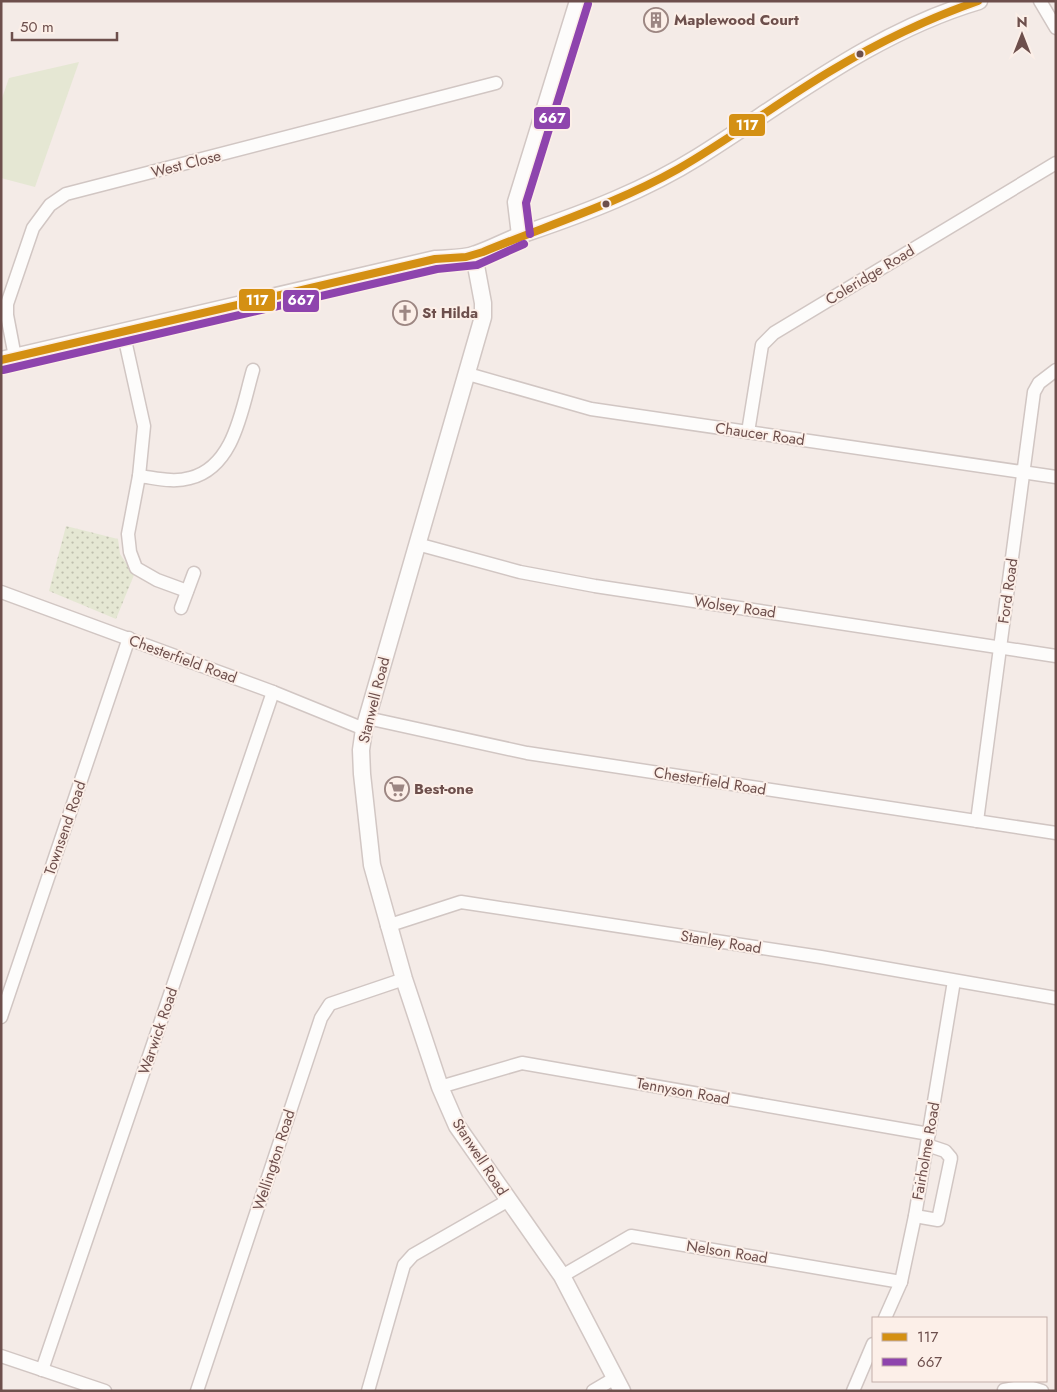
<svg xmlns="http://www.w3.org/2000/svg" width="1057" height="1392" viewBox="0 0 1057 1392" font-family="Jost,sans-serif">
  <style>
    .green { fill: #e5e7d3 }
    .park { fill: url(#park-dots) }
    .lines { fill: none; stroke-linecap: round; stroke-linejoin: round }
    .street-casing { stroke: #d1c6c3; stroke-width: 15 }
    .secondary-casing { stroke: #d2c7c4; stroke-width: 19 }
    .street { stroke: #fdfcfb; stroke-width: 12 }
    .secondary { stroke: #fdfcfb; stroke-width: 16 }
    .bus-1-casing { stroke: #fcefe8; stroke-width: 11 }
    .bus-2-casing { stroke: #fcefe8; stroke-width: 11 }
    .bus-1 { stroke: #d49013; stroke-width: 8 }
    .bus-2 { stroke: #8e44ad; stroke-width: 8 }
    .bus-dot { fill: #6d4f4c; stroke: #fcefe8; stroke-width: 2 }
    .labels { text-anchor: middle; stroke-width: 4; stroke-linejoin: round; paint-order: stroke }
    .poi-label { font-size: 15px; font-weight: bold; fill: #6d4f4c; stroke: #fcefe8; text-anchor: start }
    .street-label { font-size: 15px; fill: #6d4f4c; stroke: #fcefe8 }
    .line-badge { stroke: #fcefe8; stroke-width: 2 }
    .badge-label { font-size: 14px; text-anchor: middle; font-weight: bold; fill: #fff }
  </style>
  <defs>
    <pattern id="park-dots" width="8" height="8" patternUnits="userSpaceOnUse" patternTransform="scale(1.25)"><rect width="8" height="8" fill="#e5e7d3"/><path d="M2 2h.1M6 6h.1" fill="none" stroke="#bebead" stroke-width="1.8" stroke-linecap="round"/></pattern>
  </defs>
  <rect width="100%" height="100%" fill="#f4ebe7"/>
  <!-- green -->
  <polygon class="green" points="79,62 35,187 1,178 1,101 9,78"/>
  <!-- park -->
  <polygon class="park" points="66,526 118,539 120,554 134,575 116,619 49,591"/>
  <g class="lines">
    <defs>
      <g id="street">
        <polyline points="1040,1 1056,28"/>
        <polyline points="123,331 144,426 139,476 128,534 130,552 136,568 157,580 187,591"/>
        <polyline points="15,357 7,315 7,304 33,228 50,205 66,194 496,83"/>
        <polyline points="468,374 591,409 1056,477"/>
        <polyline points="748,432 762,345 774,333 1056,163"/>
        <path d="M139 476C156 478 173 483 190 478 235 467 242 407 253 370"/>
        <polyline points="417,544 520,572 595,586 1056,656"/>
        <polyline points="1,592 273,692 364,729"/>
        <polyline points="181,608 194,573"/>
        <polyline points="367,718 527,753 1056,833"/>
        <polyline points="977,821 1034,392 1039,383 1056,370"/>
        <polyline points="387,926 461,902 821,957 1056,998"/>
        <polyline points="1,1017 129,638"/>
        <polyline points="440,1087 522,1063 929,1134"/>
        <polyline points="915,1216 938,1220 951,1158 945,1151 927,1145"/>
        <polyline points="562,1276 631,1236 901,1282"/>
        <polyline points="885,1318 901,1282 915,1216 954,981"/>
        <polyline points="1,1356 105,1391"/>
        <polyline points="42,1370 273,692"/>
        <polyline points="1004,1390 1026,1386 1042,1391"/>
        <polyline points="197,1391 321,1018 330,1004 404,979"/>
        <polyline points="368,1391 404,1265 413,1255 509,1200"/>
        <polyline points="593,1391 615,1378"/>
        <polyline points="853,1391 873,1344"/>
      </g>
      <g id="secondary">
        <polyline points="520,235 516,202 578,1"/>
        <polyline points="474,255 483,303 483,317 364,729 361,750 362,774 372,865 404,979 440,1087 457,1126 562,1276 622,1391"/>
        <path d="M1 360 435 259C448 258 464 259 476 254 494 248 511 238 529 232 588 212 645 190 698 157 789 100 874 32 979 1"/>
      </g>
    </defs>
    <!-- street casing -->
    <use href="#street" class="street-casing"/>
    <!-- secondary casing -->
    <use href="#secondary" class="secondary-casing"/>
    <!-- street -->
    <use href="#street" class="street"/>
    <!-- secondary -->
    <use href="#secondary" class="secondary"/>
    <defs>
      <path id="bus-1" d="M1 360 435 259 466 257 483 252C548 225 616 204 678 169 732 138 781 100 834 69 881 41 927 19 978 1"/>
      <g id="bus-2">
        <polyline points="530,234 526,203 588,4"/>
        <polyline points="3,370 437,269 477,265 524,244"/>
      </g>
    </defs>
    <!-- bus-1 casing -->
    <use href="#bus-1" class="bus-1-casing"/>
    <!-- bus-2 casing -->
    <use href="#bus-2" class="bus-2-casing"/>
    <!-- bus-1 -->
    <use href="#bus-1" class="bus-1"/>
    <!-- bus-2 -->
    <use href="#bus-2" class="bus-2"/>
  </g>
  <!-- icons -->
  <defs>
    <symbol id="building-ring" viewBox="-11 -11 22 22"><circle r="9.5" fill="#fcefe8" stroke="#9c8682" stroke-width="1.5"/><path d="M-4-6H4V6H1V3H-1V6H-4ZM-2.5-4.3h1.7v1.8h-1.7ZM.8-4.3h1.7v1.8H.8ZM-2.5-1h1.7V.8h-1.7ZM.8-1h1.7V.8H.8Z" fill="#9c8682"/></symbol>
    <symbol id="church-ring" viewBox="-11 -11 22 22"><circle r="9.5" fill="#fcefe8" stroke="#9c8682" stroke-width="1.5"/><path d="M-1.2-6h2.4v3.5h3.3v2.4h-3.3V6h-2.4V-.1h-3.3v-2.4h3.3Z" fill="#9c8682"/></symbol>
    <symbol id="supermarket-ring" viewBox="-11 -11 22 22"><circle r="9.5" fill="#fcefe8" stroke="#9c8682" stroke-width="1.5"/><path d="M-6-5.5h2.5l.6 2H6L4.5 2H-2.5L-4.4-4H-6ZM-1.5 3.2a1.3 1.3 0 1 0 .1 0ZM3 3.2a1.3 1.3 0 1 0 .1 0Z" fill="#9c8682"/></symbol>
  </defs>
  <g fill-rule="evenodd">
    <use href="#building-ring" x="642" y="6" width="28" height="28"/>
    <use href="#church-ring" x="391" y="299" width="28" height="28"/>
    <use href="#supermarket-ring" x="383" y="775" width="28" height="28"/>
  </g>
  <!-- markers -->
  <g class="bus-dot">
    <circle cx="860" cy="54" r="4.5"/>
    <circle cx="606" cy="204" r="4.5"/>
  </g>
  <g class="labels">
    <!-- poi labels -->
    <g class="poi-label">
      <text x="674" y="25">Maplewood Court</text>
      <text x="422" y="318">St Hilda</text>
      <text x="414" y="794">Best-one</text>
    </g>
    <!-- street labels -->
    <g class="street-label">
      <text transform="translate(186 164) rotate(-14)" y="5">West Close</text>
      <text transform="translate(870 275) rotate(-31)" y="5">Coleridge Road</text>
      <text transform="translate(760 434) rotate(8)" y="5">Chaucer Road</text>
      <text transform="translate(1008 591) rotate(-82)" y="5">Ford Road</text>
      <text transform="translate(735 607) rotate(8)" y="5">Wolsey Road</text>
      <text transform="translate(183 659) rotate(20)" y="5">Chesterfield Road</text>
      <text transform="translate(374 700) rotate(-76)" y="5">Stanwell Road</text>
      <text transform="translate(710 781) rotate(9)" y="5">Chesterfield Road</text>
      <text transform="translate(65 828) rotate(-71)" y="5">Townsend Road</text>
      <text transform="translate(721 942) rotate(9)" y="5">Stanley Road</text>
      <text transform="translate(158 1031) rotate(-71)" y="5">Warwick Road</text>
      <text transform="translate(683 1091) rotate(10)" y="5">Tennyson Road</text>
      <text transform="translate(926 1151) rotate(-80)" y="5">Fairholme Road</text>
      <text transform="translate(480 1157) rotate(57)" y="5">Stanwell Road</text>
      <text transform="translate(274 1160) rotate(-72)" y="5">Wellington Road</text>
      <text transform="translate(727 1252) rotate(9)" y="5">Nelson Road</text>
    </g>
  </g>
  <g class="line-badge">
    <rect x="533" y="106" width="38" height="24" rx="5" fill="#8e44ad"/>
    <rect x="728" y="113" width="38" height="24" rx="5" fill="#d49013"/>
    <rect x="238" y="288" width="38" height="24" rx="5" fill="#d49013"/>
    <rect x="282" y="289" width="38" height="24" rx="5" fill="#8e44ad"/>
  </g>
  <g class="badge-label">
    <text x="552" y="123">667</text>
    <text x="747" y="130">117</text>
    <text x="257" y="305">117</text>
    <text x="301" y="305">667</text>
  </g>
  <!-- border -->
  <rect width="1057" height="1392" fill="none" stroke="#6d4f4c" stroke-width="5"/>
  <!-- legend -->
  <rect x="872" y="1317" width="175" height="65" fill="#fcefe8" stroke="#c3afaa"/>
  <rect x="882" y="1333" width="25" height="8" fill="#d49013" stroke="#c3afaa"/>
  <text x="917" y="1342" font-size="15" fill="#6d4f4c">117</text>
  <rect x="882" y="1358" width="25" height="8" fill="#8e44ad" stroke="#c3afaa"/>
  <text x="917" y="1367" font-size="15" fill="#6d4f4c">667</text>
  <!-- north arrow -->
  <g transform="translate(1022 35)" stroke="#fcefe8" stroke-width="4" paint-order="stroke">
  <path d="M0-4L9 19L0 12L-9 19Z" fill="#6d4f4c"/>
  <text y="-8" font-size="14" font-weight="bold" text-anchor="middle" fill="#6d4f4c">N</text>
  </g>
  <!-- scale -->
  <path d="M12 32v8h105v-8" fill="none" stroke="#6d4f4c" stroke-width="2.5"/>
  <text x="20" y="32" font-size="15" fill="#6d4f4c" stroke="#fcefe8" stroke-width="4" paint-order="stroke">50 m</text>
</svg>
